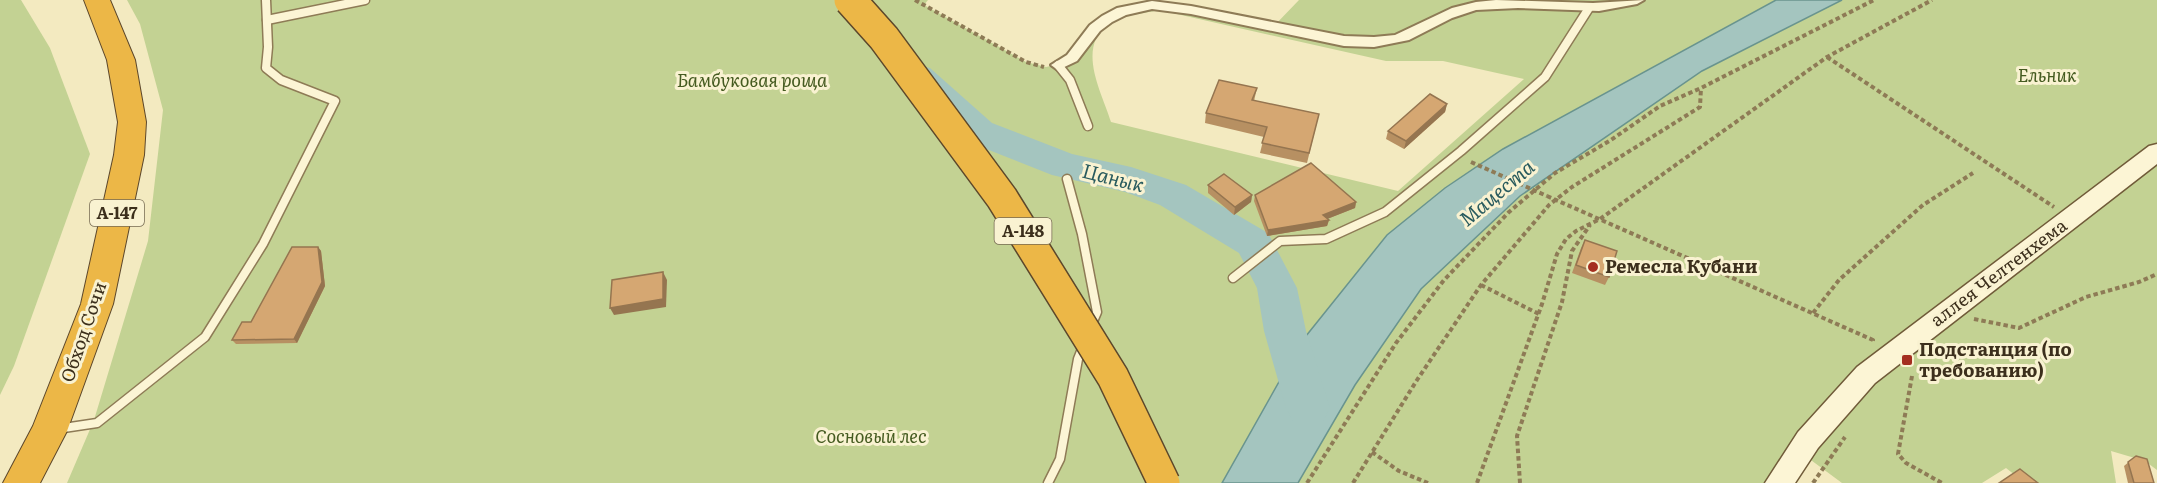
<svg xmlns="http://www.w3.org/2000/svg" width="2157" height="483" viewBox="0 0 2157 483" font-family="Literata,serif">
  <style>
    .green { fill: #c3d293; fill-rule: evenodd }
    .water { fill: #a4c5bf; stroke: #69948e; stroke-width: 1.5 }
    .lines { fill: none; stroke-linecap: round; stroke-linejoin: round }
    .river { fill: #a4c5bf; fill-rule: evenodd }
    .lane-casing { stroke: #8e7b56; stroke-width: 11 }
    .street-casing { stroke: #8e7b56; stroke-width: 4 }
    .secondary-casing { stroke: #705b39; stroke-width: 3 }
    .highway-casing { stroke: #5c472b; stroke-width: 2 }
    .path { stroke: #8e7b56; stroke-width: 4; stroke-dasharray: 4.5 3; stroke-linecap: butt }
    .lane { stroke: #fcf5d5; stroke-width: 8 }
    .street { fill: #fcf5d5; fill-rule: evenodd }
    .secondary { fill: #fcf5d5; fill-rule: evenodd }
    .highway { fill: #ecb747; fill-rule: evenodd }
    .highway-bridge-casing { stroke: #5c472b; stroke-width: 34; stroke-linecap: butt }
    .path-bridge { stroke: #8e7b56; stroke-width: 4; stroke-dasharray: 4.5 3; stroke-linecap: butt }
    .highway-bridge { stroke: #ecb747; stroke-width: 31 }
    .wall { fill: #b79062 }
    .shaded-wall { fill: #957550 }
    .building { fill: #d5a772; stroke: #957550; stroke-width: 1.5 }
    .poi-dot { fill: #a42e1f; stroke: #f9f2d1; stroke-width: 2 }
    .labels { text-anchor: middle; stroke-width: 6; stroke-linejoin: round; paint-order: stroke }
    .shield { fill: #f9f2d1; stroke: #756a52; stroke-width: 1.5 }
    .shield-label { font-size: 16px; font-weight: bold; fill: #3c2f1c }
    .park-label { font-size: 18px; font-style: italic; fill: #455b20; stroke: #f9f2d1 }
    .poi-label { font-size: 18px; font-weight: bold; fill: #3c2f1c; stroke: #f9f2d1; text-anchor: start }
    .street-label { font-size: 18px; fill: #3c2f1c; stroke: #f9f2d1 }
    .water-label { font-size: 20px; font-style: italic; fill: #295b5e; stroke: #f9f2d1 }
  </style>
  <rect width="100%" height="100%" fill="#f3eac0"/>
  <!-- green -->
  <g class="green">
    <polygon points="0,0 21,0 50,48 90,154 14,366 0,395"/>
    <path d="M127 0H928L924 5 1026 62 1046 67 1065 63 1107 19 1152 5 1273 27 1299 0H1776L1503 149 1445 188 1387 235 1302 341 1222 483H67L94 420 148 241 163 110 140 24ZM1159 10 1386 61H1443L1524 79 1398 191 1111 122C1101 90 1076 48 1109 23 1118 16 1147 13 1159 10Z"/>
    <polygon points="1842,0 2157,0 2157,470 2145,461 2111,451 2116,483 2025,483 2006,468 1982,483 1842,483 1800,452 1779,483 1298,483 1355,385 1421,289 1520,196 1702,71"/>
  </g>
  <!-- water -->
  <polygon class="water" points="1776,0 1842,0 1702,71 1520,196 1421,289 1355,385 1298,483 1222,483 1302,341 1387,235 1445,188 1503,149"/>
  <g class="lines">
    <!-- river -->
    <polygon class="river" points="918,65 930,68 992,123 1072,154 1131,167 1186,185 1268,233 1297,288 1306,331 1330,408 1323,421 1308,426 1293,421 1286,408 1264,331 1257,288 1239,253 1160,205 1125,192 1052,175 966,141 906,84 901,76 906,68"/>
    <defs>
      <g id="lane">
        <polyline points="267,20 365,0"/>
        <polyline points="1058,65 1070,80 1088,126"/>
        <polyline points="1067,179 1082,234 1097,312 1091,326"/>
        <polyline points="1233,278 1280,241 1326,239 1385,212 1461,151 1545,77 1589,8"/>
        <polyline points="57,429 97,423 205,337 263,244 335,101 281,80 266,68 268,47 266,0"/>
        <polyline points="1048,483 1060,459 1078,359 1084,344"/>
      </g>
      <polygon id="street" points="1496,0 1593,3 1644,0 1637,4 1599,11 1518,8 1476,10 1452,18 1409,40 1374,47 1344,46 1191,14 1152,9 1126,15 1112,22 1100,31 1077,61 1058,70 1051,65 1067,55 1090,25 1102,16 1117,8 1152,1 1191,6 1344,36 1374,37 1395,35 1452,8 1476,2"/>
      <polygon id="secondary" points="2157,144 2157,164 1875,383 1818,448 1795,483 1765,483 1798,432 1857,367 2149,146"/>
      <polygon id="highway" points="84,0 110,0 135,60 146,122 144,155 113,304 67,431 40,483 3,483 33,426 81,304 114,155 118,122 107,60"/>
    </defs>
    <!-- lane casing -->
    <use href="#lane" class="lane-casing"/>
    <!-- street casing -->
    <use href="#street" class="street-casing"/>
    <!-- secondary casing -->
    <use href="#secondary" class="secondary-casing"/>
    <!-- highway casing -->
    <use href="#highway" class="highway-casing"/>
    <!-- path -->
    <g class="path">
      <polyline points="915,0 1026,62 1044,67"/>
      <polyline points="1827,57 2054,207"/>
      <polyline points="1547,196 1873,340 1872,343"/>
      <polyline points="1481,285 1539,314"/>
      <polyline points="1813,313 1839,280 1923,205 1973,173"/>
      <polyline points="1974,319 2019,328 2086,297 2139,282 2157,274"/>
      <polyline points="1912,376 1898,454 1906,463 1942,483"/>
      <polyline points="1372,452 1399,471 1428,483"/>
      <polyline points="1307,483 1396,343 1444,280 1509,212 1555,173 1611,140 1660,106 1701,88 1874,0"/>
      <polyline points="1353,483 1417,380 1481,285 1549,205 1572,187 1700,107 1701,88"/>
      <polyline points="1477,483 1542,304 1557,254 1566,239 1576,231 1600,219 1827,57 1932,0"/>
      <polyline points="1520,483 1517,436 1562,302 1572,251 1590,225"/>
      <polyline points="1813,483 1845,437"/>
    </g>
    <!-- lane -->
    <use href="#lane" class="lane"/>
    <!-- street -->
    <use href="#street" class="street"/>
    <!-- secondary -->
    <use href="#secondary" class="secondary"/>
    <!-- highway -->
    <use href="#highway" class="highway"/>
    <defs>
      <polyline id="highway-bridge" points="850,0 884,38 1002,198 1113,377 1164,483"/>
    </defs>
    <!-- highway-bridge casing -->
    <use href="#highway-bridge" class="highway-bridge-casing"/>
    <!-- path-bridge -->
    <polyline class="path-bridge" points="1471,162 1547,196"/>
    <!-- highway-bridge -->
    <use href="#highway-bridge" class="highway-bridge"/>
  </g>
  <!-- wall -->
  <g class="wall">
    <polygon points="1257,88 1254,101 1319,114 1307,163 1260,153 1264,137 1205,123 1206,113"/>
    <polygon points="1447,104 1445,112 1404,149 1386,139 1388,131"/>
    <polygon points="1208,185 1252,195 1251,202 1234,215 1208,193"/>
    <polygon points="1255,195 1356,202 1355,208 1327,219 1329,220 1327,226 1267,236 1254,201"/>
    <polygon points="1585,240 1609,277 1605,285 1572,273 1581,248"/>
    <polygon points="318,247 321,251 325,286 297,343 236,344 232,340 251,322"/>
    <polygon points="2136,456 2154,483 2128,483 2124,466"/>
  </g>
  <!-- shaded-wall -->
  <g class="shaded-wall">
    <polygon points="1447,104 1445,112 1404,149 1406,141"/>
    <polygon points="1252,195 1251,202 1234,215 1235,207"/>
    <polygon points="1356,202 1355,208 1322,221 1323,215"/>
    <polygon points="1329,220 1327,226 1267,236 1268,230"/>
    <polygon points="318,247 321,251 325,286 297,343 294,339"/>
    <polygon points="663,272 667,280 666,307 614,315 610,308"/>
  </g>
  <!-- building -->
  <g class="building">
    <polygon points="1219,80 1257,88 1252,100 1319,114 1309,153 1262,143 1267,127 1206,113"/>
    <polygon points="1430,94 1447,104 1406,141 1388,131"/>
    <polygon points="1311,163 1356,202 1323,215 1329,220 1268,230 1255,195"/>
    <polygon points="1224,174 1252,195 1235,207 1208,185"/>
    <polygon points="1585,240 1617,251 1609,277 1576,265"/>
    <polygon points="292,247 318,247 322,282 294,339 232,340 242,322 251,322"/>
    <polygon points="663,272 663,299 610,308 612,280"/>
    <polygon points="2136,456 2147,459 2154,483 2134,483 2128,462"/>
    <polygon points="2020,469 2038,483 1999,483"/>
  </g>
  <!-- markers -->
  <g class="poi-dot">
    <circle cx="1593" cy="267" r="6"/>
    <rect x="1901" y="354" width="12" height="12" rx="3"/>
  </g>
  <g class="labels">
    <!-- shield labels -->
    <g class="shield">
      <rect x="90" y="200" width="54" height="26" rx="4.5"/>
      <rect x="994.5" y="218" width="57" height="26" rx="4.5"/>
    </g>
    <g class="shield-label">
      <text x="117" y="219">А-147</text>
      <text x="1023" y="237">А-148</text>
    </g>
    <!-- park labels -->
    <g class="park-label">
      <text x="2047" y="82">Ельник</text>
      <text x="752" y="87">Бамбуковая роща</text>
      <text x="871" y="443">Сосновый лес</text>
    </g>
    <!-- poi labels -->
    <g class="poi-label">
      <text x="1605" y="273">Ремесла Кубани</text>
      <text x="1919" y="356">Подстанция (по<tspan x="1919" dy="21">требованию)</tspan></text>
    </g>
    <!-- street labels -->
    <g class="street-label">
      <text transform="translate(1999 273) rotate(-37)" y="6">аллея Челтенхема</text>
      <text transform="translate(84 332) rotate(-71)" y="6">Обход Сочи</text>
    </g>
    <!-- water labels -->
    <g class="water-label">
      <text transform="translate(1113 178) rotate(14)" y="7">Цанык</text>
      <text transform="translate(1497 193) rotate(-40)" y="7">Мацеста</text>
    </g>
  </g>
</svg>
